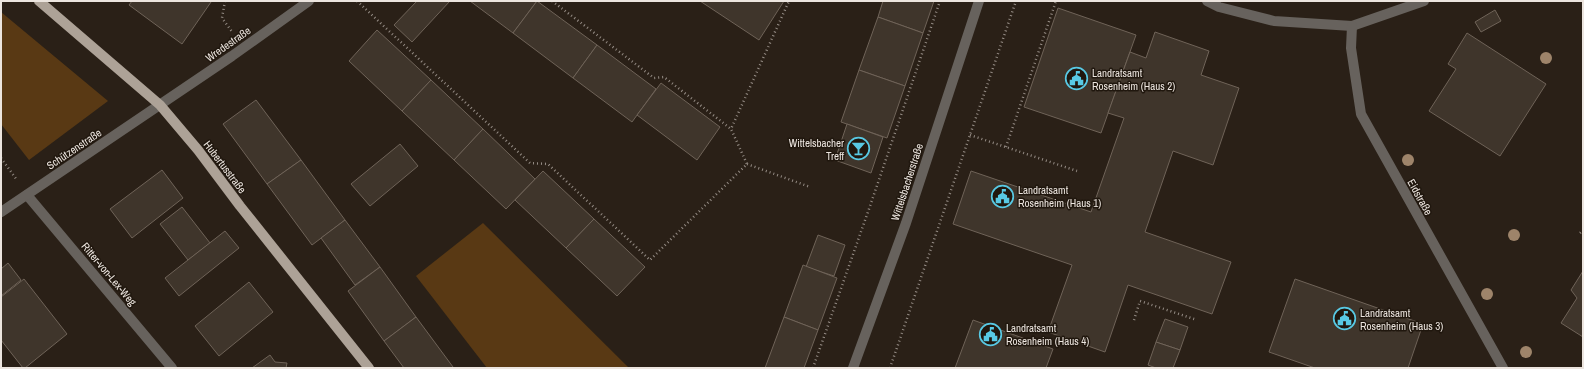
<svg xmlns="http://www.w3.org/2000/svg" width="1584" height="369" viewBox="0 0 1584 369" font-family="'Archivo Narrow',sans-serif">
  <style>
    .green { fill: #593914 }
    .building { fill: #3f352b; stroke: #6f6358 }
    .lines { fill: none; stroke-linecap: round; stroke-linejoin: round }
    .path { stroke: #958c85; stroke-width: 2.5; stroke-dasharray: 1 3; stroke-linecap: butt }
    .minor { stroke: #67625d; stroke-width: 10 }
    .major { stroke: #ada297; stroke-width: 10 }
    .tree { fill: #9e846a }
    .labels { text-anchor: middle; stroke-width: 3; stroke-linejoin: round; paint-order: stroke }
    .street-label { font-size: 11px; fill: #ece5df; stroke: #20170e }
    .poi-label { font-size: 11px; fill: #ece5df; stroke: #20170e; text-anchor: start }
  </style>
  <rect width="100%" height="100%" fill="#2a2017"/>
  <!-- green -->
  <g class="green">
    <polygon points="1,12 108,101 29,160 1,124"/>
    <polygon points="483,223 629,368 487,368 416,276"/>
  </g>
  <!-- building -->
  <g class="building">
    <polygon points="132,1 209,1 211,2 182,44 129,5"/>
    <polygon points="417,1 450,1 412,42 394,25"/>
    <polygon points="470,1 537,1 513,33"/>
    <polygon points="537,1 597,45 573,78 513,33"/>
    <polygon points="700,1 784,1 759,40"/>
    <polygon points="883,1 934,1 923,33 878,17"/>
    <polygon points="1058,8 1136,35 1101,133 1024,107"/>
    <polygon points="1495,10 1501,21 1481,32 1475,22"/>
    <polygon points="878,17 923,33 905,86 859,70"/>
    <polygon points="377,30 431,80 402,111 349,61"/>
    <polygon points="1155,32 1209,51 1201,75 1239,88 1213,165 1173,151 1145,232 1231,262 1212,314 1128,285 1105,352 1048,332 1072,265 953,224 971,171 1091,212 1124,118 1108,113 1130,52 1146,58"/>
    <polygon points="1467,33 1546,84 1500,156 1429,111 1456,69 1448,64"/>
    <polygon points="597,45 656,89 632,122 573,78"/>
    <polygon points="859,70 905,86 887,138 841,122"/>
    <polygon points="431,80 483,129 454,160 402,111"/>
    <polygon points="661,83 720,127 697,160 637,115"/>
    <polygon points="256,100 301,160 267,184 223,124"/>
    <polygon points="847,124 883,137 871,173 835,160"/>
    <polygon points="483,129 535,179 506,209 454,160"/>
    <polygon points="400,144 418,166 370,206 351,184"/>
    <polygon points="301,160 345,220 312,245 267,184"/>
    <polygon points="162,170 183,198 132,238 110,209"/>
    <polygon points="543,171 594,219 566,248 515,200"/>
    <polygon points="182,207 210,243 188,260 160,224"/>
    <polygon points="594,219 645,267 617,296 566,248"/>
    <polygon points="345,220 380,267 355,285 321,238"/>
    <polygon points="225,231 239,248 179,296 165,278"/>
    <polygon points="818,235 845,245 834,276 806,267"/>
    <polygon points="8,263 21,280 1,296 1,269"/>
    <polygon points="803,265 837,278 818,330 784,317"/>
    <polygon points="380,267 416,317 384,341 348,291"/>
    <polygon points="1583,271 1583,337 1561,323 1577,298 1571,290"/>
    <polygon points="24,279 67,334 25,368 23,368 1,340 1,297"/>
    <polygon points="1295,279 1423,324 1408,368 1315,368 1269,352"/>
    <polygon points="249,282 273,312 219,356 195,326"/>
    <polygon points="416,317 453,367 452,368 404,368 384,341"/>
    <polygon points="784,317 818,330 804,368 765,368"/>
    <polygon points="1165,319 1188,327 1180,350 1156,342"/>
    <polygon points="973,320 1053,349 1046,368 955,368"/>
    <polygon points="1156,342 1180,350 1173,368 1156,368 1148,365"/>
    <polygon points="270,355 275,362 287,363 286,368 252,368"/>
  </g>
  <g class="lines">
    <!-- path -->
    <g class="path">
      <polyline points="225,1 222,18 233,33"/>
      <polyline points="357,1 530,163 548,164 650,260 747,164 731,129 789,1"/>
      <polyline points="552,1 654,78 664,77 731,129"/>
      <polyline points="970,135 1077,171"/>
      <polyline points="1006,147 1056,1"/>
      <polyline points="1,158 17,180"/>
      <polyline points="747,164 810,187"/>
      <polyline points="1580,233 1583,230"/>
      <polyline points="1134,320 1140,301 1197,320"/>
      <polyline points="813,368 869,209 940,1"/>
      <polyline points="890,368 1016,1"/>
    </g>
    <!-- minor -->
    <g class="minor">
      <polyline points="1207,1 1219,7 1274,21 1352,26 1424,1"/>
      <polyline points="1352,26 1351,48 1361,114 1503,368"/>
      <polyline points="27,195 172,368"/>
      <polyline points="1,212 232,56 309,1"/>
      <polyline points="853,368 906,223 979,1"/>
    </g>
    <!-- major -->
    <polyline class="major" points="39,1 160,105 198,150 240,206 369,368"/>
  </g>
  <!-- trees -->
  <g class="tree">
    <circle cx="1546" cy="58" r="6"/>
    <circle cx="1408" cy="160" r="6"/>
    <circle cx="1514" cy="235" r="6"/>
    <circle cx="1487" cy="294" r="6"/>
    <circle cx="1526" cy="352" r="6"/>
  </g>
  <!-- icons -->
  <defs>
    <symbol id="civic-ring" viewBox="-11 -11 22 22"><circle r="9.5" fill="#20170e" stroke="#58c9e4" stroke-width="1.5"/><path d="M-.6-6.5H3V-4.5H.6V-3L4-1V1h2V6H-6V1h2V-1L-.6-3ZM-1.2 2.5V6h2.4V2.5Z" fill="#58c9e4"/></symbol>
    <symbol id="bar-ring" viewBox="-11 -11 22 22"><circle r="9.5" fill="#20170e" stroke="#58c9e4" stroke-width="1.5"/><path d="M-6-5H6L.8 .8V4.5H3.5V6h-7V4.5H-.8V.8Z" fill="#58c9e4"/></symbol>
  </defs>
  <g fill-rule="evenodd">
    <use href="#civic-ring" x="1064" y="66" width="25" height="25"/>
    <use href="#bar-ring" x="846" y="136" width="25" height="25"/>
    <use href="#civic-ring" x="990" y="184" width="25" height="25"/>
    <use href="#civic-ring" x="1332" y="306" width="25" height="25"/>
    <use href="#civic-ring" x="978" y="322" width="25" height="25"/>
  </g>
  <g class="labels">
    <!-- street labels -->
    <g class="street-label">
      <text transform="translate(228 44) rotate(-35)" y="4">Wredestraße</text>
      <text transform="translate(74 149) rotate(-34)" y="4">Schützenstraße</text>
      <text transform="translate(225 167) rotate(53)" y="4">Hubertusstraße</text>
      <text transform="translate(907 182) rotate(-72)" y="4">Wittelsbacherstraße</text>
      <text transform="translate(1420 197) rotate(61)" y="4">Eidstraße</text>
      <text transform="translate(109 274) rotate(50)" y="4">Ritter-von-Lex-Weg</text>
    </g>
    <!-- poi labels -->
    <g class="poi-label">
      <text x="1092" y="77">Landratsamt<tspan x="1092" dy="13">Rosenheim (Haus 2)</tspan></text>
      <text x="844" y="147" text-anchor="end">Wittelsbacher<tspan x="844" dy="13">Treff</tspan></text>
      <text x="1018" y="194">Landratsamt<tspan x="1018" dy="13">Rosenheim (Haus 1)</tspan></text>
      <text x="1360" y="317">Landratsamt<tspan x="1360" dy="13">Rosenheim (Haus 3)</tspan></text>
      <text x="1006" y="332">Landratsamt<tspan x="1006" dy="13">Rosenheim (Haus 4)</tspan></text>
    </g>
  </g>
  <!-- border -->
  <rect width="1584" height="369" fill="none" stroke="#ece5df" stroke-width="4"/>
</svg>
